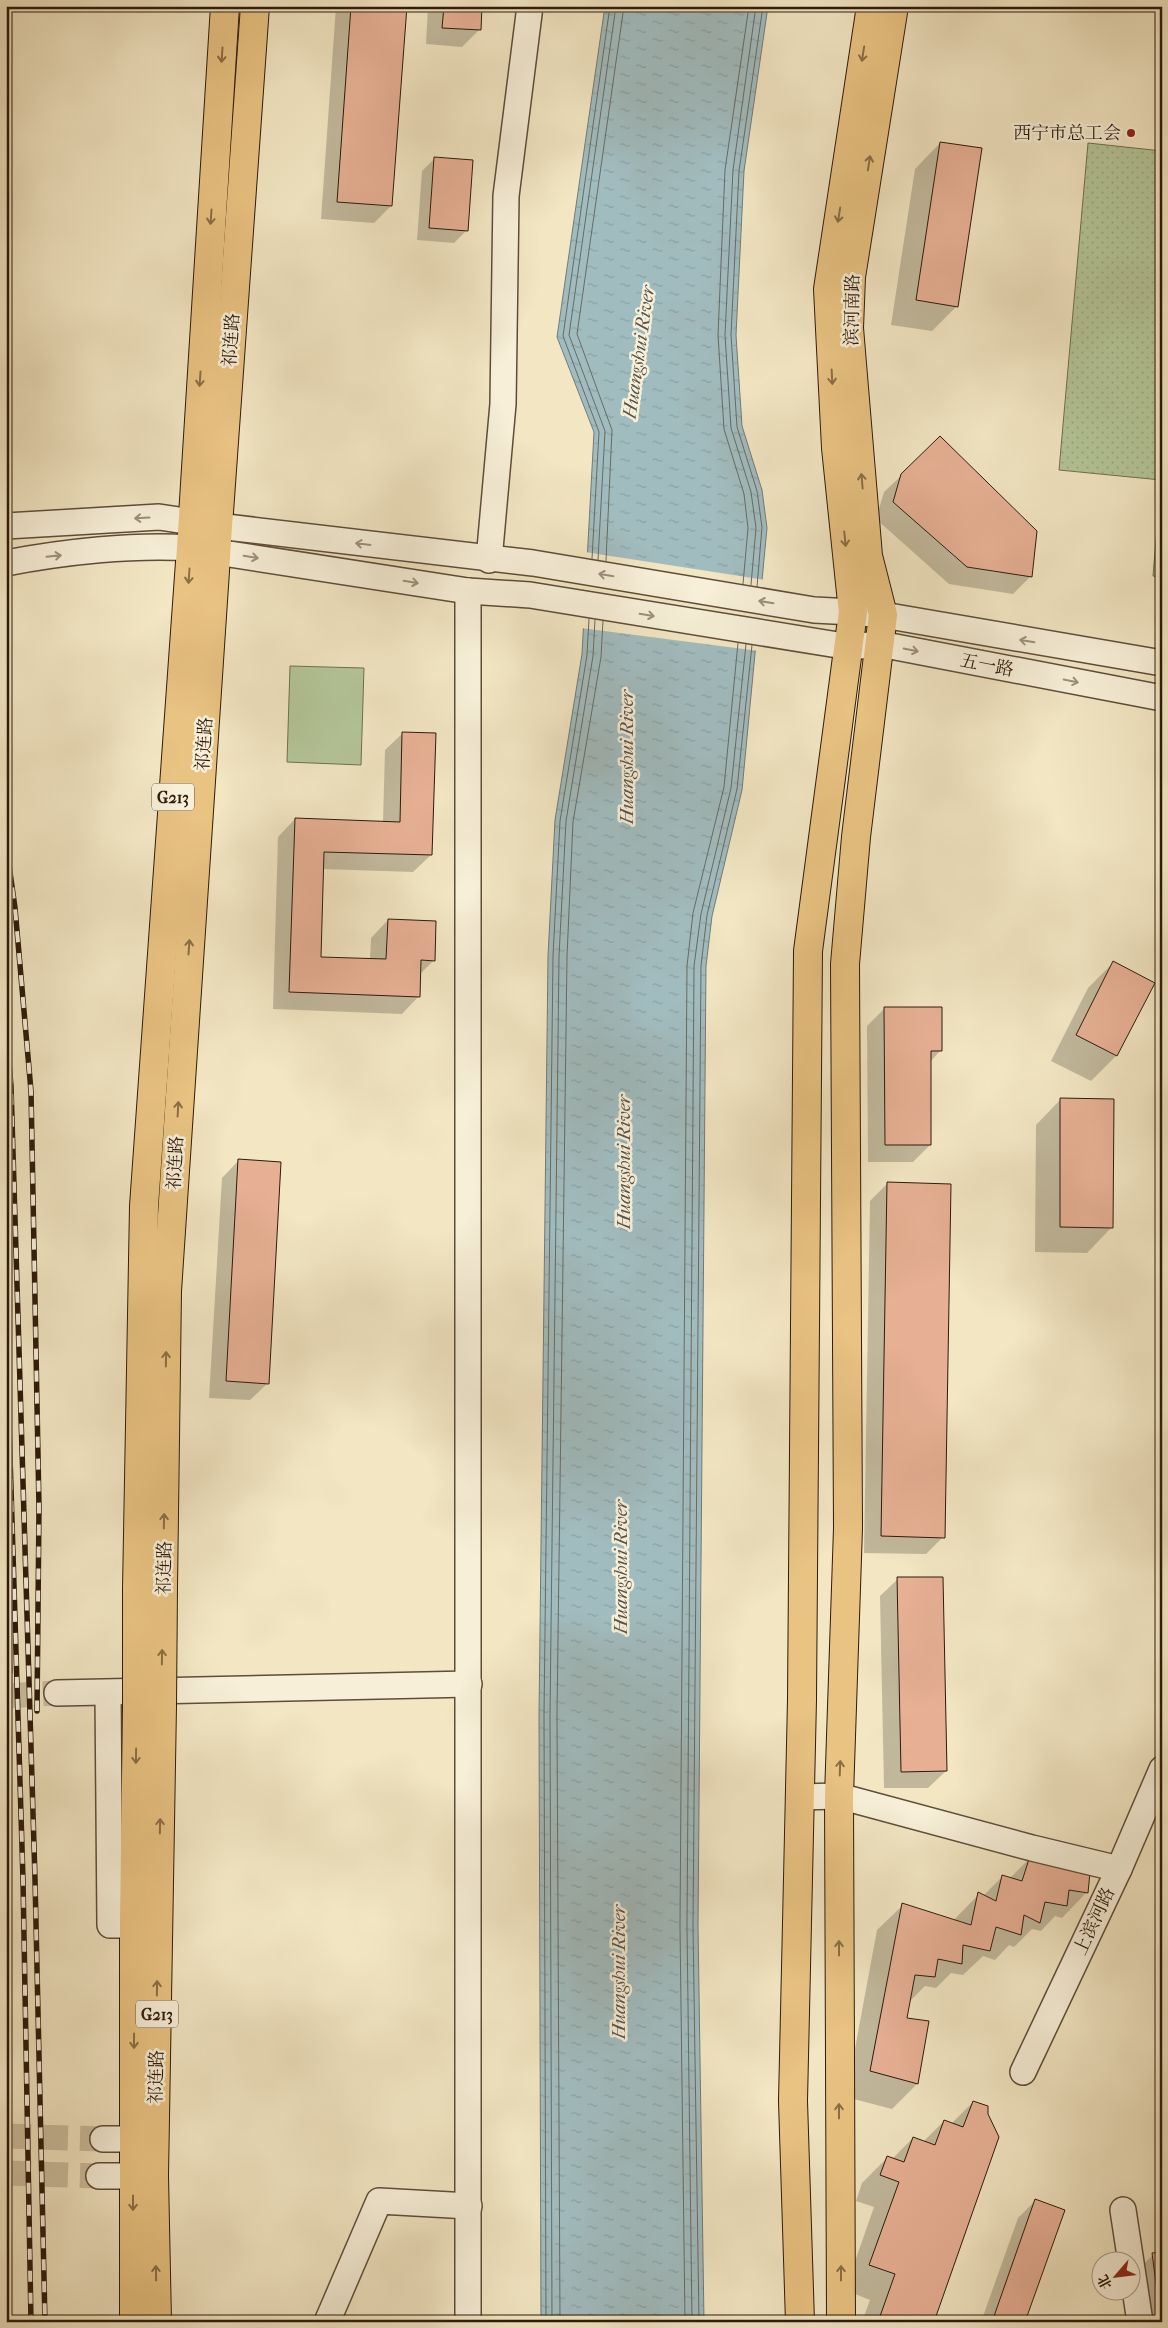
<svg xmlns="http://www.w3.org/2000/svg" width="1168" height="2328" viewBox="0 0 1168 2328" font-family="'IM FELL French Canon','Noto Serif SC',serif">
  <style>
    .park { fill: url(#park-dots); stroke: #707052 }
    .pitch { fill: #b4c699; stroke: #707052 }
    .water { fill: url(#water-ripples); stroke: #737b77 }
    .pier { fill: #f2e6c3 }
    .shadow { fill: #0003 }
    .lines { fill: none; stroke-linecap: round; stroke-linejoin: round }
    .shore { stroke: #676b65; stroke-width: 1 }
    .building { fill: #e7b095; stroke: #2d1a0b }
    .minor-tunnel { stroke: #cbbd9e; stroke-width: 25; stroke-dasharray: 25 12; stroke-linecap: butt }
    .minor-casing { stroke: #5e4d39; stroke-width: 28 }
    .major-casing { stroke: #2d1a0b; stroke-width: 30 }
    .highway-casing { stroke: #2d1a0b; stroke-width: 30 }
    .minor { stroke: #f7efd8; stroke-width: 25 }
    .major { stroke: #e9c382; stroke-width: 28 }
    .highway { stroke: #e9c382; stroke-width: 28 }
    .rail-casing { stroke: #2d1a0b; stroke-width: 5.5 }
    .rail { stroke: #f7efd8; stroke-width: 4; stroke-dasharray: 11; stroke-linecap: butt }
    .highway-bridge-casing { stroke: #2d1a0b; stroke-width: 30; stroke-linecap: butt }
    .highway-bridge { stroke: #e9c382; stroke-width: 28 }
    .oneway { stroke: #8b6e46 }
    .oneway2 { stroke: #9c8f7c }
    .poi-dot { fill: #8f2418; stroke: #f7efd8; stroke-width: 2 }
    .labels { text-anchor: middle; stroke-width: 5; stroke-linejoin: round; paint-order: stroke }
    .shield { fill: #f7efd8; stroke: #6a5a48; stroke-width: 1 }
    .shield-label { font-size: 16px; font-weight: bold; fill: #2d1a0b }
    .poi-label { font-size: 18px; fill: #2d1a0b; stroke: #f7efd8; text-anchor: end }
    .street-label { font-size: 18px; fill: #2d1a0b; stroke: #f7efd8 }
    .water-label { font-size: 19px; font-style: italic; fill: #56534a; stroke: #f7efd8 }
  </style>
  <defs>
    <pattern id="park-dots" width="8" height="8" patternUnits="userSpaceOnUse" patternTransform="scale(1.25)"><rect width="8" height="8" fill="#b4c699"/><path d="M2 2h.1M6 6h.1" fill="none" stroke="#9baa82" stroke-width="1.8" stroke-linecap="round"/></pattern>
    <pattern id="water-ripples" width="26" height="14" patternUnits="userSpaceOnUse" patternTransform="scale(1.25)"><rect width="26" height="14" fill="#a1bcbf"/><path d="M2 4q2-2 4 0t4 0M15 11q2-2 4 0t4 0" fill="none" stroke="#8ba1a3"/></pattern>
  </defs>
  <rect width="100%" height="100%" fill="#f2e6c3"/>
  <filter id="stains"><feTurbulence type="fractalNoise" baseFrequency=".004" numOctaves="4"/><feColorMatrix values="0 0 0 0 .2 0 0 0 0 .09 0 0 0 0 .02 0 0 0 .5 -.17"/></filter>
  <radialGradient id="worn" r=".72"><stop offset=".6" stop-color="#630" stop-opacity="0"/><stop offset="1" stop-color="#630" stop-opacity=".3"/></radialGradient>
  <!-- park -->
  <polygon class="park" points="1088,143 1162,151 1162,577 1153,576 1161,480 1059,470"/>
  <!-- pitch -->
  <polygon class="pitch" points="290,666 364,668 361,765 287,762"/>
  <!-- water -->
  <polygon class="water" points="605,6 768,6 744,171 736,335 742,426 762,490 767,528 742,790 712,916 706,966 698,1926 704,2322 541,2322 539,1715 548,956 555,820 582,654 594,432 557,337"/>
  <!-- pier -->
  <polygon class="pier" points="585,552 765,580 759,651 581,628"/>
  <!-- shadow -->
  <g class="shadow">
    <polygon points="336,6 405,6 391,206 374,223 321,219"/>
    <polygon points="428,6 481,6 479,30 462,47 426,44"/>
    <polygon points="940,143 957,306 932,331 891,325 915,169"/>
    <polygon points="435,158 467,230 454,243 417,240 422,171"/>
    <polygon points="902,475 1035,531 1030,577 1013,594 949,584 876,519 884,492"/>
    <polygon points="403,733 431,855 413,872 322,869 320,958 370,960 371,938 388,920 434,960 420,974 419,996 402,1014 273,1009 278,837 295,819 383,822 385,750"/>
    <polygon points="1113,963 1153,983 1116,1056 1091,1081 1051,1061 1088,988"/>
    <polygon points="885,1008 940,1051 930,1062 930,1145 913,1162 868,1162 867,1026"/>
    <polygon points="1061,1099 1112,1227 1087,1253 1035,1252 1036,1125"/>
    <polygon points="239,1160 268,1383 250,1400 209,1398 222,1178"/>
    <polygon points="887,1184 943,1537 926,1554 864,1553 870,1201"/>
    <polygon points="1162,1257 1162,1270 1156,1267"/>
    <polygon points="898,1579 946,1771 928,1788 884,1788 880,1596"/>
    <polygon points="1030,1858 1087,1892 1062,1918 1055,1916 1041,1931 1032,1929 1014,1947 1009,1945 995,1960 983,1956 963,1975 951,1973 936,1988 925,1986 909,2002 906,2019 917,2084 892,2109 846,2097 877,1930 903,1905 953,1921 979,1894 983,1896 1002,1877 1009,1879"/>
    <polygon points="973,2102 933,2322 862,2322 870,2300 845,2290 874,2207 856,2201 862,2183 887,2158 892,2159 913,2138 923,2142 944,2121 951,2124"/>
    <polygon points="1036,2200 1024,2322 981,2322 1018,2218"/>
    <polygon points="1153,2255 1162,2322 1133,2322 1130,2277"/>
  </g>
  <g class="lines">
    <!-- shore -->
    <g class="shore">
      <polyline points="592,559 599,432 563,336 610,6"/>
      <polyline points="598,560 605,431 569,335 616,6"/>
      <polyline points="606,561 612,430 577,334 624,6"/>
      <polyline points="743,584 748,528 744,494 724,429 718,335 725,170 749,6"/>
      <polyline points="751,585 756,528 751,492 731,428 725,335 733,170 756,6"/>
      <polyline points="757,587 762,527 757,491 737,427 731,335 739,171 763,6"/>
      <polyline points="546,2322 544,1715 553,956 560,821 587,655 589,619"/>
      <polyline points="552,2322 550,1715 559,956 566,821 593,656 595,620"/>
      <polyline points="560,2322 557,1715 567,956 573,822 601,657 603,621"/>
      <polyline points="685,2322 680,1926 687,966 693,913 724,787 738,643"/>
      <polyline points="692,2322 687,1926 694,966 701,914 731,788 746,644"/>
      <polyline points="699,2322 693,1926 701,966 707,915 737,789 752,645"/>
    </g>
  </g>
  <!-- building -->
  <g class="building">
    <polygon points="351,6 407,6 392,206 337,202"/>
    <polygon points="444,6 482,6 481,30 442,28"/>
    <polygon points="940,142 982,148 958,307 916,300"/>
    <polygon points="434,157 473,160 468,231 429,228"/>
    <polygon points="940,436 1037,531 1032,577 967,567 893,502 901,474"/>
    <polygon points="402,732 436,733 432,855 324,852 321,957 386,959 388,919 436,921 435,961 421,960 420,997 289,992 295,818 400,822"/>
    <polygon points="1113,961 1155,983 1117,1056 1076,1035"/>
    <polygon points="884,1007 942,1007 942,1051 931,1051 931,1145 885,1145"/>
    <polygon points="1060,1098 1114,1099 1113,1228 1060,1227"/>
    <polygon points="238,1159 281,1162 269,1384 226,1381"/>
    <polygon points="887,1182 951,1184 945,1538 881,1536"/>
    <polygon points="897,1577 943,1577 947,1771 901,1772"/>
    <polygon points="1030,1856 1090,1872 1088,1893 1069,1890 1067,1906 1045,1902 1040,1923 1024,1915 1021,1935 996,1927 990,1951 963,1945 962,1964 938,1959 935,1977 915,1975 907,2018 929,2021 918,2084 870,2071 902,1903 971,1925 978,1892 996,1901 1002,1875 1022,1881"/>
    <polygon points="973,2101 988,2106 988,2114 999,2137 934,2322 878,2322 895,2274 869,2265 899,2182 880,2175 887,2156 904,2162 913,2137 935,2145 944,2120 963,2127"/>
    <polygon points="1035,2199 1065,2210 1025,2322 992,2322"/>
    <polygon points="1162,2252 1162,2322 1161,2322 1152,2253"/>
  </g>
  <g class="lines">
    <!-- minor-tunnel -->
    <g class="minor-tunnel">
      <polyline points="6,1696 57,1693"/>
      <polyline points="6,2136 103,2139"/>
      <polyline points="6,2173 99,2176"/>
    </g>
    <defs>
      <g id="minor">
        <polyline points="6,526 159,517 218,526 533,563 814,610 853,612 883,615 1162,663"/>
        <polyline points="489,560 503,404 506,196 530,6"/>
        <path d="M6 563C63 552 134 544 191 548L468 591 530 595 850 647 880 644 1162 698"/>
        <polyline points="57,1693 469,1684"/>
        <polyline points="108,1693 110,1925 134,1925"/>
        <polyline points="799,1797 839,1796 1032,1848 1119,1869"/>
        <polyline points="1023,2072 1119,1869 1162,1769"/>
        <polyline points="103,2139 155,2139"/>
        <polyline points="99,2176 153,2176"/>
        <polyline points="1123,2210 1140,2322"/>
        <polyline points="327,2322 379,2201 469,2206"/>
        <polyline points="468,2322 468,591"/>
      </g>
      <g id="major">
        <polyline points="800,2322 793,2101 802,1700 808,951 853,612 836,448 828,289 871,6"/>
        <polyline points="841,2322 839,1796 848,1528 845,964 856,837 883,615 868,556 849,328 851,277 894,6"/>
      </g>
      <g id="highway">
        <polyline points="163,1587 167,1291 218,526 255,6"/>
        <polyline points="137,1589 144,1206 191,548 225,6"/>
        <polyline points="134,2322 134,1925 137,1707"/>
        <polyline points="157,2322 154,2176 162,1706"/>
      </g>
    </defs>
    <!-- minor casing -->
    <use href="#minor" class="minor-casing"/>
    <!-- major casing -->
    <use href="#major" class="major-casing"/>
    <!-- highway casing -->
    <use href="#highway" class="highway-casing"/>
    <!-- minor -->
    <use href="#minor" class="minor"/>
    <!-- major -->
    <use href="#major" class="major"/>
    <!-- highway -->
    <use href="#highway" class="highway"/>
    <defs>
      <g id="rail">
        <polyline points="6,844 15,908 31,1091 39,1508 37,1711"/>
        <polyline points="6,1028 11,1086 35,1879 45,2322"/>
        <polyline points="6,1325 23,1880 31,2322"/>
        <polyline points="6,1614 10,1672"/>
      </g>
    </defs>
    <!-- rail casing -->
    <use href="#rail" class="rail-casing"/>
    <!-- rail -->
    <use href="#rail" class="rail"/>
    <defs>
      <g id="highway-bridge">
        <polyline points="162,1706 163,1587"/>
        <polyline points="137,1707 137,1589"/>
      </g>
    </defs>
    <!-- highway-bridge casing -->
    <use href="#highway-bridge" class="highway-bridge-casing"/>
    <!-- highway-bridge -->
    <use href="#highway-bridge" class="highway-bridge"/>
  </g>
  <!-- one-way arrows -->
  <defs><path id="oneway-shaft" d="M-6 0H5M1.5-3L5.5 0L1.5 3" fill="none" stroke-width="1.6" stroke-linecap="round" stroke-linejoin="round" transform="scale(1.25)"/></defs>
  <g class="oneway">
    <use href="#oneway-shaft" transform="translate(863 54) rotate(99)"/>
    <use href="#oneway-shaft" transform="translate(222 55) rotate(94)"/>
    <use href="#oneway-shaft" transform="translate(869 163) rotate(-81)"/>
    <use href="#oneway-shaft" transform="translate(839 215) rotate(99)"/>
    <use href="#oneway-shaft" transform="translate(211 217) rotate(94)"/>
    <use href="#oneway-shaft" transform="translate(832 377) rotate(87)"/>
    <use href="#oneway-shaft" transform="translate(200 379) rotate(94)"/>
    <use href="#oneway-shaft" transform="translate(862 481) rotate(-95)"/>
    <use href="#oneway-shaft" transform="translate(845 539) rotate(84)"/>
    <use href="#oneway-shaft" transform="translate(189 576) rotate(94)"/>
    <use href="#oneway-shaft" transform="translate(189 947) rotate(-86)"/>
    <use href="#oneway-shaft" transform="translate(178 1109) rotate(-87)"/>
    <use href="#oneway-shaft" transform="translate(166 1359) rotate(-89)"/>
    <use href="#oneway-shaft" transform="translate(164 1521) rotate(-89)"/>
    <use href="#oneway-shaft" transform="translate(162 1657) rotate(-89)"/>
    <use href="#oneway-shaft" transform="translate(136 1756) rotate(91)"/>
    <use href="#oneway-shaft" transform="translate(840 1768) rotate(-88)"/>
    <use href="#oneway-shaft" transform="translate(160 1826) rotate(-89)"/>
    <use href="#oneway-shaft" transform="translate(839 1948) rotate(-90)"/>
    <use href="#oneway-shaft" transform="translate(157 1988) rotate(-89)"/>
    <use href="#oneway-shaft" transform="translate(134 2041) rotate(90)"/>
    <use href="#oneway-shaft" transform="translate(839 2111) rotate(-90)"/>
    <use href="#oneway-shaft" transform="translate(133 2203) rotate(90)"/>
    <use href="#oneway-shaft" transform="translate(156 2273) rotate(-91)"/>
    <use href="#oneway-shaft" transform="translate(841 2273) rotate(-90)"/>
  </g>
  <g class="oneway2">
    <use href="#oneway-shaft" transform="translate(142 518) rotate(177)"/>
    <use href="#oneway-shaft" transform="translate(363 544) rotate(-173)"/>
    <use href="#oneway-shaft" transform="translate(54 556) rotate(-6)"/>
    <use href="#oneway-shaft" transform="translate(251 557) rotate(9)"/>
    <use href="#oneway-shaft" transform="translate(606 575) rotate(-171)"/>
    <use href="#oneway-shaft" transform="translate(411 582) rotate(9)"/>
    <use href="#oneway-shaft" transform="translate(766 602) rotate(-171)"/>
    <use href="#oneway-shaft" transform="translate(647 615) rotate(9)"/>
    <use href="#oneway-shaft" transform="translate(1027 641) rotate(-171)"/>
    <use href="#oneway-shaft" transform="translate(911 650) rotate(11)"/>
    <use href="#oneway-shaft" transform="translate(1071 681) rotate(11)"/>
  </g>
  <!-- markers -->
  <circle class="poi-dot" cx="1131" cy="133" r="5"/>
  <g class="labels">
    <!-- shield labels -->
    <g class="shield">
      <rect x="152" y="783.5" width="42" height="27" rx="4"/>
      <rect x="136" y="2000.5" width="42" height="27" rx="4"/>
    </g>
    <g class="shield-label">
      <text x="173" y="803">G213</text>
      <text x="157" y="2020">G213</text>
    </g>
    <!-- poi labels -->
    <g class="poi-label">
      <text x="1121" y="139">西宁市总工会</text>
    </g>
    <!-- street labels -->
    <g class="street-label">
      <text transform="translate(852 310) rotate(-89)" y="6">滨河南路</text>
      <text transform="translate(231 340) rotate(-86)" y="6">祁连路</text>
      <text transform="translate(987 665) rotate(11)" y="6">五一路</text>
      <text transform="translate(204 744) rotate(-86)" y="6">祁连路</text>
      <text transform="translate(175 1163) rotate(-87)" y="6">祁连路</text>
      <text transform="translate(164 1568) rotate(-89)" y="6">祁连路</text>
      <text transform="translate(1094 1921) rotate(-65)" y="6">上滨河路</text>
      <text transform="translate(156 2077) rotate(-89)" y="6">祁连路</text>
    </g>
    <!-- water labels -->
    <g class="water-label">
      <text transform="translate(638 352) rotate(-82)" y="7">Huangshui River</text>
      <text transform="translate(626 757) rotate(-90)" y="7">Huangshui River</text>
      <text transform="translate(623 1162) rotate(-90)" y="7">Huangshui River</text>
      <text transform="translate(620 1567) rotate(-90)" y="7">Huangshui River</text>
      <text transform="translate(618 1972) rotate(-90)" y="7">Huangshui River</text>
    </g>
  </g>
  <!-- margin -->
  <rect width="1168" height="2328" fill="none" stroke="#f2e6c3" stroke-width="25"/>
  <rect x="8" y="8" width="1153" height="2313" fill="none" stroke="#2d1a0b" stroke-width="2.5"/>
  <rect x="12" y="12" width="1143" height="2303" fill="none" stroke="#2d1a0b"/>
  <!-- north arrow -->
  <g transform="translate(1116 2276) rotate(242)"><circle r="24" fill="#f7efd8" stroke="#a69a86"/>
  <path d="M0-4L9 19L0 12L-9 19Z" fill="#8f2418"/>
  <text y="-8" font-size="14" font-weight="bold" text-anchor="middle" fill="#2d1a0b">北</text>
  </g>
  <rect width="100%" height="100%" filter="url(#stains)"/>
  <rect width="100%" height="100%" fill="url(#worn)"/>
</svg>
